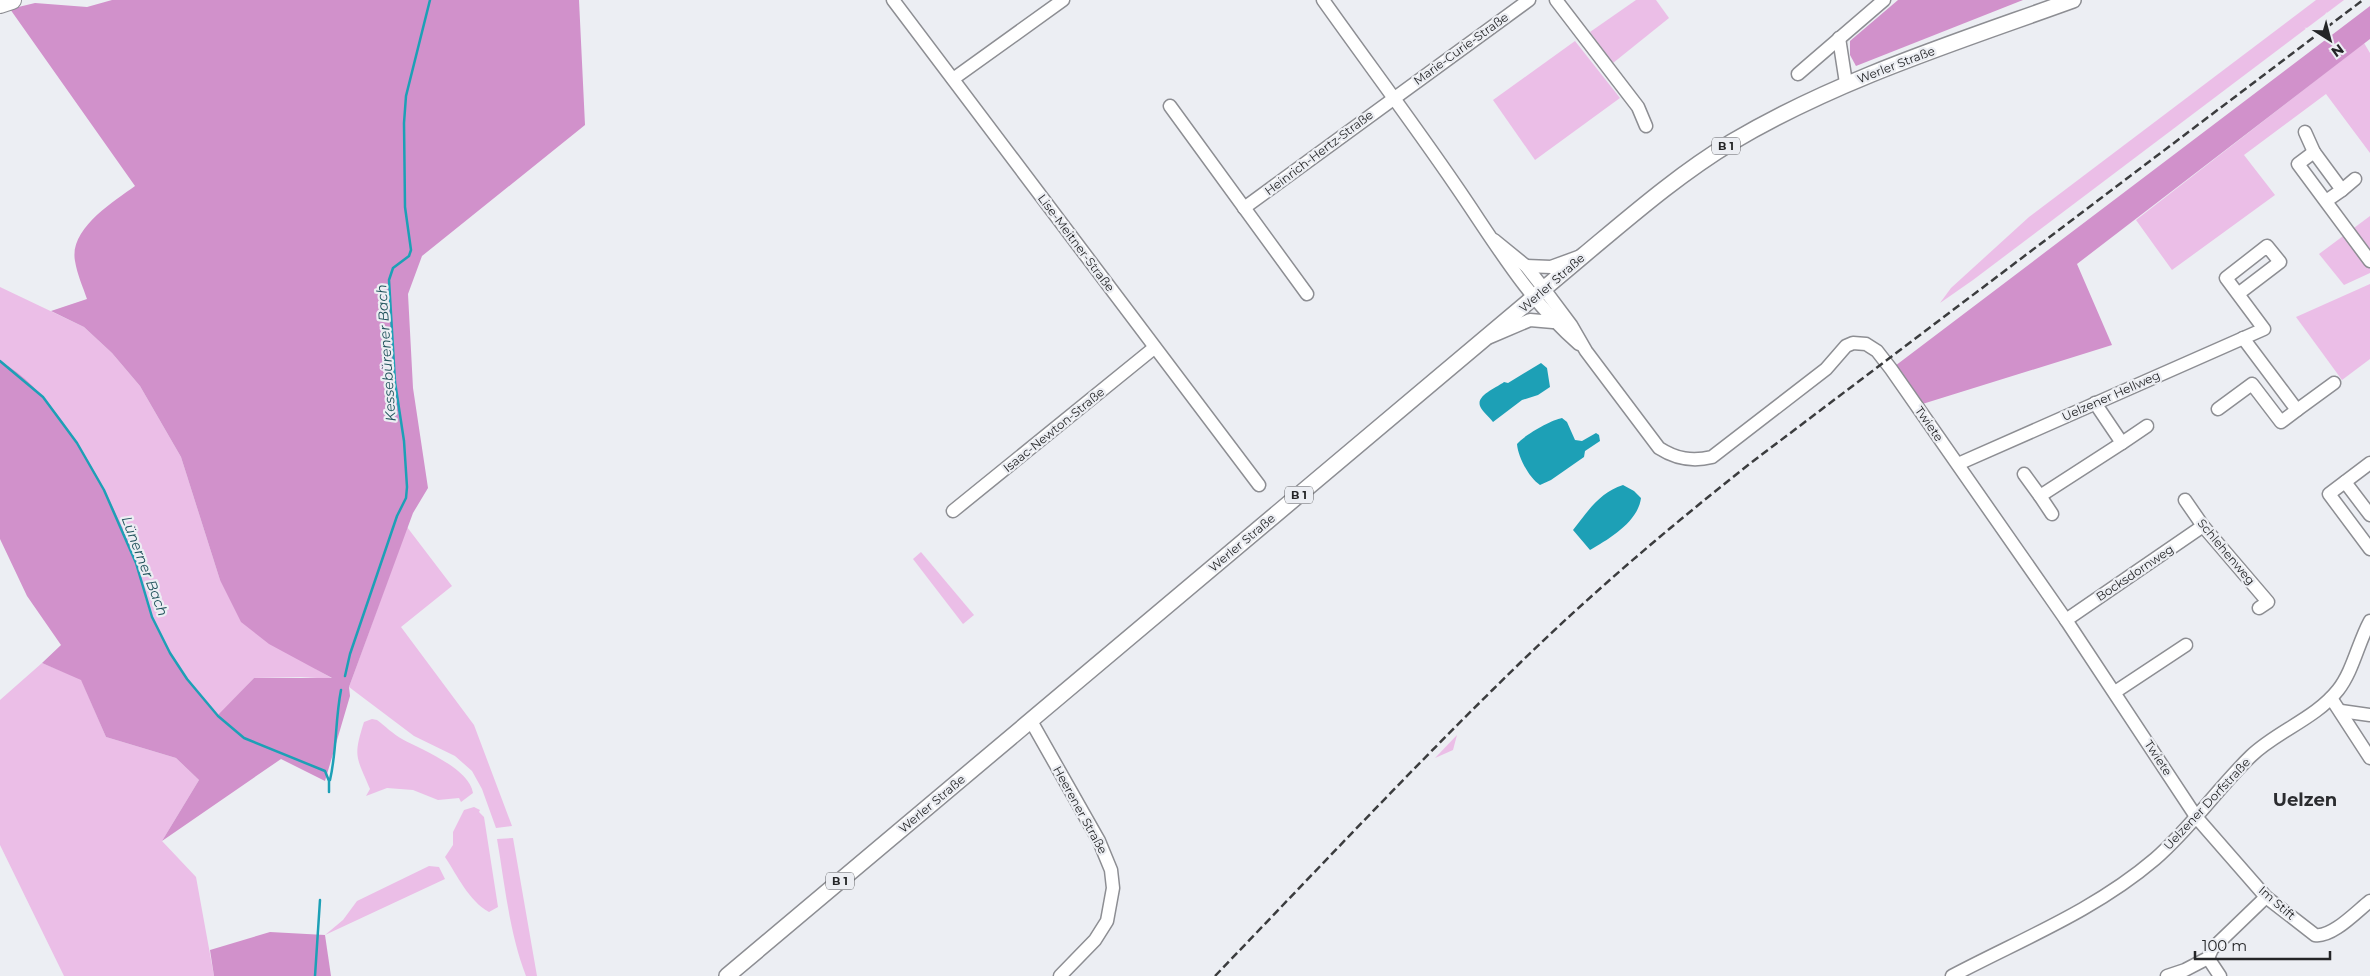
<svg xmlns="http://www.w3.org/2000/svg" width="2370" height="976" viewBox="0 0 2370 976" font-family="Montserrat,sans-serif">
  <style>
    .green { fill: #ebbee7 }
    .forest { fill: #d191cb }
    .water { fill: #1da0b6 }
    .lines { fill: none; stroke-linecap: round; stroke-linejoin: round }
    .stream { stroke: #1da0b6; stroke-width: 2.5 }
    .minor-casing { stroke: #8d8e93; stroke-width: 15 }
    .major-casing { stroke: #8d8e93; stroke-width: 18 }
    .highway-casing { stroke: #8d8e93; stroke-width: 20 }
    .minor { stroke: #fff; stroke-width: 12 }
    .major { stroke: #fff; stroke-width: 15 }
    .highway { stroke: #fff; stroke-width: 18 }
    .rail { stroke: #3b3c3e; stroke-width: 2.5; stroke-dasharray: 8 4; stroke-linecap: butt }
    .labels { text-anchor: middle; stroke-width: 4.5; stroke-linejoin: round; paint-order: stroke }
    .shield { fill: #eceef3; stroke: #606164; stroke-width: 1 }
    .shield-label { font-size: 11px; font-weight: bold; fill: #242527 }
    .street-label { font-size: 12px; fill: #242527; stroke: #eceef3 }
    .water-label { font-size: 14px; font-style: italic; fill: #20525b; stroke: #eceef3 }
    .district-label { font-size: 18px; font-weight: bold; fill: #2b2c2f; stroke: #eceef3 }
  </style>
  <rect width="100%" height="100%" fill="#eceef3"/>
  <!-- green -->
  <g class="green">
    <polygon points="1636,0 1656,0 1669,18 1613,63 1590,32"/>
    <polygon points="2316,0 2344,0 1973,280 1940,303 1951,288 2029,217"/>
    <polygon points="1575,41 1620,98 1535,160 1493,100"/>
    <polygon points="2364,43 2370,53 2370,153 2326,94 2244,155 2275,195 2172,270 2136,220"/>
    <polygon points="2370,216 2370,273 2344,285 2319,254"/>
    <polygon points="2370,284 2370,359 2342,380 2296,317"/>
    <path d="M0 287 84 327 112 353 140 386 181 457 220 580 316 669 333 679 301 677 254 678 218 716C192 685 168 655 152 618 145 601 142 581 136 563 116 505 54 391 0 361Z"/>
    <polygon points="407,527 452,586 401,627 474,725 512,826 496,828 482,789 472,771 455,756 414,736 349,687"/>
    <polygon points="921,552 974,615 963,624 913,559"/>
    <polygon points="42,663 81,679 106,737 176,758 199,780 162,841 196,877 214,976 64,976 0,845 0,700"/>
    <path d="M372 719 377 720C385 726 393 734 402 739 422 750 469 768 473 793L461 802 459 798 438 800 413 790 387 788 366 796 370 789C356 756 353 757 364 722Z"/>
    <polygon points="1457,735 1453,750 1435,758"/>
    <path d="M474 807 480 810 479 812 484 817 498 907 489 912C469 901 457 875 445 857L453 845V832L464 810Z"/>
    <path d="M513 838 537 976H526C509 932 505 885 497 839Z"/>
    <polygon points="429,866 439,867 445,879 325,935 343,920 357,901"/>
  </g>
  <!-- forest -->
  <g class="forest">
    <path d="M112 0H579L585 125 422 256 408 294 413 388 428 488 413 513 349 687 350 696 325 781 281 759 162 841 199 780 176 758 106 737 81 680 42 663 61 645 27 596 0 539V361C60 394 114 500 136 563 142 581 145 600 152 618 168 655 192 685 217 716L254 678H332L269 644 241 622 220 580 181 457 140 386 112 353 84 327 51 311 87 299C83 287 77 274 75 261 69 229 113 202 135 186L10 9 35 3 87 7Z"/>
    <polygon points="1898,0 2023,0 1856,66 1850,55 1850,41"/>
    <polygon points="2370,6 2370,39 2077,264 2112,345 1916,406 1891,369"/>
    <polygon points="270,932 325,935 331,976 214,976 210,950"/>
  </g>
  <!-- water -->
  <g class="water">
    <path d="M1541 363 1547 368 1550 387 1538 395 1522 400 1493 422C1489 417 1482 411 1480 406 1476 395 1498 387 1504 382L1508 383Z"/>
    <path d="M1562 418 1567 422 1575 440 1582 441 1596 433 1599 435 1600 441 1585 451 1584 457 1551 480 1540 485C1529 478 1518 457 1517 444 1523 436 1551 420 1562 418Z"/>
    <path d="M1623 485 1634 491 1641 498C1638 522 1609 539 1590 550L1573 530C1588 511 1599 493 1623 485Z"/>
  </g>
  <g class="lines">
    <!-- stream -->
    <g class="stream">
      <polyline points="0,361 43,397 77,443 104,490 136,563 152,617 170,653 187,679 218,716 244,738 325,771 329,781 329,792"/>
      <polyline points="345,676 350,654 397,516 406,498 407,487 404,441 395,382 389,280 393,268 409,256 411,250 405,207 404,123 406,96 430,0"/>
      <path d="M330 780C337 750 335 720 341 690"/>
      <polyline points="315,976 320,900"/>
    </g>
    <defs>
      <g id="minor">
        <polyline points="893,0 1259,485"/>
        <path d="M1323 0C1367 62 1413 123 1456 186 1494 241 1527 299 1579 344"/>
        <polyline points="1556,0 1638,107 1646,126"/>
        <polyline points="1839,38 1846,83"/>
        <polyline points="1798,74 1884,0"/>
        <polyline points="953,79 1063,0"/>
        <polyline points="1170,106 1307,294"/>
        <polyline points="2305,132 2314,152"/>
        <polyline points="2342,190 2355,179"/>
        <polyline points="2326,201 2342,190 2314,152 2298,164 2370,261"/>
        <polyline points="1244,208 1529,0"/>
        <path d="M1494 240 1526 266 1544 289 1571 325 1586 351 1659 448C1676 459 1692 462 1712 457L1826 369 1846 346 1853 343 1866 344 1877 351 1891 369 2066 620 2197 818 2266 897 2315 935C2332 938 2357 911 2370 901"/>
        <polyline points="1526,266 1551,267 1581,256"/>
        <polyline points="1490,337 1530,320 1553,322"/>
        <polyline points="2243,338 2297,410 2334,383"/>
        <polyline points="2218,409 2252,384 2281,422 2297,410"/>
        <polyline points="2122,443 2147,426"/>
        <polyline points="2370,463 2329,494 2370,549"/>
        <polyline points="1958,464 2264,329 2226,278 2267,246 2280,262 2238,294"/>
        <polyline points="2024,474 2040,496 2122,443 2095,403"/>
        <polyline points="2345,482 2370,515"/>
        <polyline points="2040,496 2052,514"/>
        <polyline points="2185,500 2203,526 2268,602 2259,608"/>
        <polyline points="953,511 1154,348"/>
        <polyline points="2066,620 2203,526"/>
        <polyline points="2115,692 2186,645"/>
        <polyline points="2331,698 2370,758"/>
        <polyline points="2341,711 2370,715"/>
        <polyline points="1031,721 1099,841 1111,870 1113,888 1107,921 1095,940 1060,976"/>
        <path d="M1952 976C2022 939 2094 911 2155 859 2191 828 2217 789 2251 756 2277 731 2315 719 2338 690 2353 671 2358 643 2370 621"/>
        <polyline points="2167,976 2185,970 2208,958"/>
        <polyline points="2220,976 2208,958 2212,949 2266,897"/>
      </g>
      <path id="major" d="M727 976 1584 255C1632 215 1679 174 1732 142 1838 79 1957 42 2073 0"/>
      <polyline id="highway" points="0,4 12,0"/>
    </defs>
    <!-- minor casing -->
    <use href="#minor" class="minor-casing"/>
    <!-- major casing -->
    <use href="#major" class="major-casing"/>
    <!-- highway casing -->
    <use href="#highway" class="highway-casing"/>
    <!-- minor -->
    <use href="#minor" class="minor"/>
    <!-- major -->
    <use href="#major" class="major"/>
    <!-- highway -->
    <use href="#highway" class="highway"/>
    <!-- rail -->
    <path class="rail" d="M1215 976C1316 871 1416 764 1521 662 1594 591 1672 525 1752 462L2363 0"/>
  </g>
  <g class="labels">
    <!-- shield labels -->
    <g class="shield">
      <rect x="1712" y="137.5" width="28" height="17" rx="4"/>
      <rect x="1285" y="486.5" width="28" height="17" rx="4"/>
      <rect x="826" y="872.5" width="28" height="17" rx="4"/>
    </g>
    <g class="shield-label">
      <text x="1726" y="150">B 1</text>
      <text x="1299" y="499">B 1</text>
      <text x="840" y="885">B 1</text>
    </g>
    <!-- street labels -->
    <g class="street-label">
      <text transform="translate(1461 49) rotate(-36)" y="4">Marie-Curie-Straße</text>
      <text transform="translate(1896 65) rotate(-21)" y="4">Werler Straße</text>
      <text transform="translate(1319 153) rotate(-37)" y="4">Heinrich-Hertz-Straße</text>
      <text transform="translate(1076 243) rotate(53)" y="4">Lise-Meitner-Straße</text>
      <text transform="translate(1552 283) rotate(-41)" y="4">Werler Straße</text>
      <text transform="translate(2111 396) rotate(-24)" y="4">Uelzener Hellweg</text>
      <text transform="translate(1929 424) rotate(55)" y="4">Twiete</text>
      <text transform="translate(1054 430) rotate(-39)" y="4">Isaac-Newton-Straße</text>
      <text transform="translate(1242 543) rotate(-40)" y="4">Werler Straße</text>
      <text transform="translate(2226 552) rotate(50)" y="4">Schlehenweg</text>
      <text transform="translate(2135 573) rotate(-34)" y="4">Bocksdornweg</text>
      <text transform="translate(2158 758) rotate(57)" y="4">Twiete</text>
      <text transform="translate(932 804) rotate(-40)" y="4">Werler Straße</text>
      <text transform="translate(2207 804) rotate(-47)" y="4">Uelzener Dorfstraße</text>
      <text transform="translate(1080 810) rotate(61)" y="4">Heerener Straße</text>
      <text transform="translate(2277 903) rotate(41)" y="4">Im Stift</text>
    </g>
    <!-- water labels -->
    <g class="water-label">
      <text transform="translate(386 353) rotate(-94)" y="5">Kessebürener Bach</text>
      <text transform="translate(145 566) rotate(69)" y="5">Lünerner Bach</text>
    </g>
    <!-- district labels -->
    <g class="district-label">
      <text x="2305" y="806">Uelzen</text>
    </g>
  </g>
  <!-- north arrow -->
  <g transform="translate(2330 40) rotate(144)" stroke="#eceef3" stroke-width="4" paint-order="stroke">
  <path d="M0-4L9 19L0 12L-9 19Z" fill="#242527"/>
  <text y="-8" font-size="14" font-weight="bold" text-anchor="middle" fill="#242527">N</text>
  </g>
  <!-- scale -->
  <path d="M2195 951v8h135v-8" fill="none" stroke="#242527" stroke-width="2.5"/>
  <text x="2202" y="951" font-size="15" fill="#242527" stroke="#eceef3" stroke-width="4" paint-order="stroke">100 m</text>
</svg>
